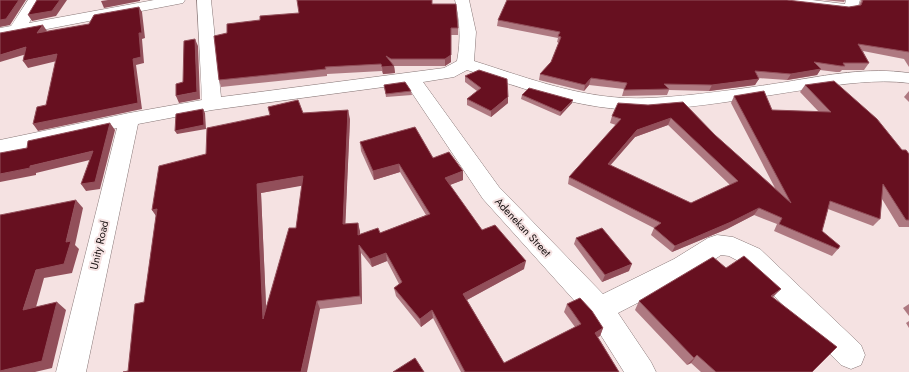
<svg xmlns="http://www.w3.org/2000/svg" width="909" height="372" viewBox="0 0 909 372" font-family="Jost,sans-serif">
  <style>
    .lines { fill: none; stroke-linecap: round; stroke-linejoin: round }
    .minor-casing { stroke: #877; stroke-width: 1 }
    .minor { fill: #fff; fill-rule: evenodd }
    .wall { fill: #ae7981; fill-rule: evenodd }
    .shaded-wall { fill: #924f5a }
    .building { fill: #671020; stroke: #924f5a; fill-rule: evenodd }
    .labels { text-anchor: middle; stroke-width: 4; stroke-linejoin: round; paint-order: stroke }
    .street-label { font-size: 11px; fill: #181111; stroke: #f5e2e2 }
  </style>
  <rect width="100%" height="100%" fill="#f5e2e2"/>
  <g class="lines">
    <defs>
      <g id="minor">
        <polygon points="28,0 42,0 29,23 154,0 185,0 183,3 178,4 0,38 0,28 11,26"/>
        <path d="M197 0H211L221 97 444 68 457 61C461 40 460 21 455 0H469L476 32 474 61C531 79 587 101 648 98 694 96 740 89 786 82 827 75 868 67 909 73V83C875 79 843 84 810 89 756 97 700 108 645 110 583 111 525 89 467 70L454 77 423 82 499 187 603 294 674 259 708 238 717 235 733 237 760 249 861 345 865 355 861 365 851 369 841 365 742 263 729 256 721 255 692 275 618 313 651 362 656 372H624L590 318 483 199 406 84 212 110 138 124 86 372H56L117 128 0 154V140L129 113 202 100Z"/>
        <polygon points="765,0 812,0 845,4 846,0 860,0 857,10 845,12 772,4 767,3"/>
      </g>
    </defs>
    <!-- minor casing -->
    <use href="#minor" class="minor-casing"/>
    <!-- minor -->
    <use href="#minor" class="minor"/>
  </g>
  <!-- wall -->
  <g class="wall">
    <polygon points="824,0 845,0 844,2"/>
    <polygon points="861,0 909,0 909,67 904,59 863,51 869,63 864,70 842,70 840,72 836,72 820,70 817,75 787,80 758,78 755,85 709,91 669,90 667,95 622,96 624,89 589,85 584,91 539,80 540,74 551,62 559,43 557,42 558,38 497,26 498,20 849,7 859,6"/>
    <polygon points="432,4 458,28 458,35 451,35 451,62 445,66 394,66 395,73 383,74 382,71 327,74 327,76 221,87 219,80"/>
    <polygon points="465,76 508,103 491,117 467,105 467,99 477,91 465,82"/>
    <polygon points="384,85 411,91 412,95 386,97"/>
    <path d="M805 85 902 150 909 154V227H899L882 199 880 219 873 226 828 209 822 231 838 249 832 256 774 231 777 224 754 215 727 229 672 252 651 235 654 228 568 184 569 177 616 125 610 123 612 116 648 105 715 135 775 188 731 103 734 96 772 110 819 112 800 92ZM668 125 730 185 691 203 610 166 635 137Z"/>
    <polygon points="909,91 909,102 904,97"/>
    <polygon points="522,95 572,103 560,116 521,99"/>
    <path d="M303 113 350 119 345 224 358 223 360 235 380 233 426 215 400 172 374 180 361 151 360 142 433 158 463 171V180L449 185 482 230 524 269 467 300 504 363 575 327 564 312 567 304 603 328 600 336 598 337 619 372H461L433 318 421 327 396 296 394 288 399 284 387 261 372 267 361 253 362 304 320 309 128 371 144 302 156 215 152 210 206 154ZM302 185 296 228 266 307 261 193Z"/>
    <polygon points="576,238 629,271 602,282 574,244"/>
    <polygon points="726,268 773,297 812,372 701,372 691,363 687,365 635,310 639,301"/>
    <polygon points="909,304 909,316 903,308"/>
    <polygon points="909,321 909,328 906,323"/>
  </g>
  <!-- shaded-wall -->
  <g class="shaded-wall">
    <polygon points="19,0 26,0 10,25 0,27 0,20"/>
    <polygon points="60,0 67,0 56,16 32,21 28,15"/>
    <polygon points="108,0 140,0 140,1 104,8 101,1"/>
    <polygon points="139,7 142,12 145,38 142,39 144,63 136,65 142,109 38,131 33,124 133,59 139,33"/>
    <polygon points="43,25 47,31 41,39 37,33"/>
    <polygon points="195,39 198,46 200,99 179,103 176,96 197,92"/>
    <polygon points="26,47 30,53 0,62 0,55"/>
    <polygon points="57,54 61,60 28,68 23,61"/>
    <polygon points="451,55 451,62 445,66 445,59"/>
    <polygon points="394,66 395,73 383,74 382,67"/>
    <polygon points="821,69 817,75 787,80 791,74"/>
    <polygon points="591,78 589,85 584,91 585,85"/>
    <polygon points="759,79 755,85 709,91 712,85"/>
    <polygon points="508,97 508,103 491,117 491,111"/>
    <polygon points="573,100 572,103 560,116 561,112"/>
    <polygon points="203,109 205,113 206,129 177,134 175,131"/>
    <polygon points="348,110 350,119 345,233 343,224"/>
    <polygon points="671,118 668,125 635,137 605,171 608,164 637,130"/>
    <polygon points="110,123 115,130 100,189 86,191 81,184"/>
    <polygon points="93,151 98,158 36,173 36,175 0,182 0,174 30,166"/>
    <polygon points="399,164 400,172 374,180 373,171"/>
    <polygon points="463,171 463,180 445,187 445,178"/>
    <polygon points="303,176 306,185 261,193 267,327 263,319 257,184"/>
    <polygon points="76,200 83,208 75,245 79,249 72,273 44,278 33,318 23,310 36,270 66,242"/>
    <polygon points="759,208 754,215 727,229 672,252 675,246"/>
    <polygon points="157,209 158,219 152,210"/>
    <polygon points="358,223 360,231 360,244 358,235"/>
    <polygon points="359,245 361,253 362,304 360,296"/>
    <polygon points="386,253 387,261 372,267 370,259"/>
    <polygon points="526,261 524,269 463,302 463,294"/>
    <polygon points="632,264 629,271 602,282 605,275"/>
    <polygon points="781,289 773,297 771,296"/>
    <polygon points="317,301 320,309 307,372 301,372"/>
    <polygon points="57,302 66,310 52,368 35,372 0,372 0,371"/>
    <polygon points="432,310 433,318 421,327 420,319"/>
    <polygon points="603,328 600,336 592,340 595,333"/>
    <polygon points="697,355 691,363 687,365"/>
  </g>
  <!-- building -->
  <g class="building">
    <polygon points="0,0 19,0 6,19 0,20"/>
    <polygon points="37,0 60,0 52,11 28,15"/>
    <polygon points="297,0 432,0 432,4 456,4 458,28 451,28 451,55 445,59 391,59 386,56 394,66 382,67 381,64 325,67 326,69 219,80 214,36 227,33 227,24 260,20 260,16 299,13"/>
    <polygon points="507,0 787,0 849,7 861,5 863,0 909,0 909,52 858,44 869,63 843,63 845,66 841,66 814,62 821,69 791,74 755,71 759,79 712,85 664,84 669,89 624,90 627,83 591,78 585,85 540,74 551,62 561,37 558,36 560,32 498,20"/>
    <polygon points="139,7 142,33 139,33 141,57 133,59 138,103 33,124 37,107 46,105 57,54 23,61 26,47 0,55 0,33 43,25 37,33 89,24 94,15"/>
    <polygon points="195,39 197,92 176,96 176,84 183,82 184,41"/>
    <polygon points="479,70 507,79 508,97 491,111 467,99 481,88 465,76"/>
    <path d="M834 81 877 119 902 150H906L909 154V220H906L883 184 880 219 830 201 822 231 840 246 838 249 779 224 782 218 759 208 731 222 675 246 654 228 661 223 569 177 621 119 612 116 618 103 648 105 683 102 715 135 791 203 734 96 764 91 772 110 831 112 805 85ZM671 118 738 181 691 203 608 164 637 130Z"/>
    <polygon points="405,82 411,91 386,94 384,85"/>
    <polygon points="529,88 573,100 561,112 522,95"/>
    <path d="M298 100 303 113 348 110 343 224 358 223V235L378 228 380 233 430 214 399 164 373 171 360 142 415 127 433 158 449 152 463 171 445 178 482 230 495 225 526 261 463 294 504 363 581 324 567 304 580 298 592 311 603 328 595 333 619 372H464H465L432 310 420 319 394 288 402 282 386 253 370 259 359 245 360 296 317 301 301 372H123L128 371 135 304 144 302 157 209 152 210 159 166 206 154 207 128 270 115 268 107ZM303 176 296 228H289L263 319 257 184Z"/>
    <polygon points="203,109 204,125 175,131 176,114"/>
    <polygon points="110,123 95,182 81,184 93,151 30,166 30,168 0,174 0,153 27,148 28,141"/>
    <polygon points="76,200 66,242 71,241 64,264 36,270 23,310 57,302 42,361 0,371 0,215"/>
    <polygon points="602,228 632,264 605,275 576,238"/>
    <polygon points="744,256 781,289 771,296 837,347 812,372 716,372 697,355 694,358 639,301 713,257 726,268"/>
    <polygon points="415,358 424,372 393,372"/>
  </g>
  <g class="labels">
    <!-- street labels -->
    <g class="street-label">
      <text transform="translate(523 227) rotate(47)" y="4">Adenekan Street</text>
      <text transform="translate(99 245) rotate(-77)" y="4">Unity Road</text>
    </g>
  </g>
</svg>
